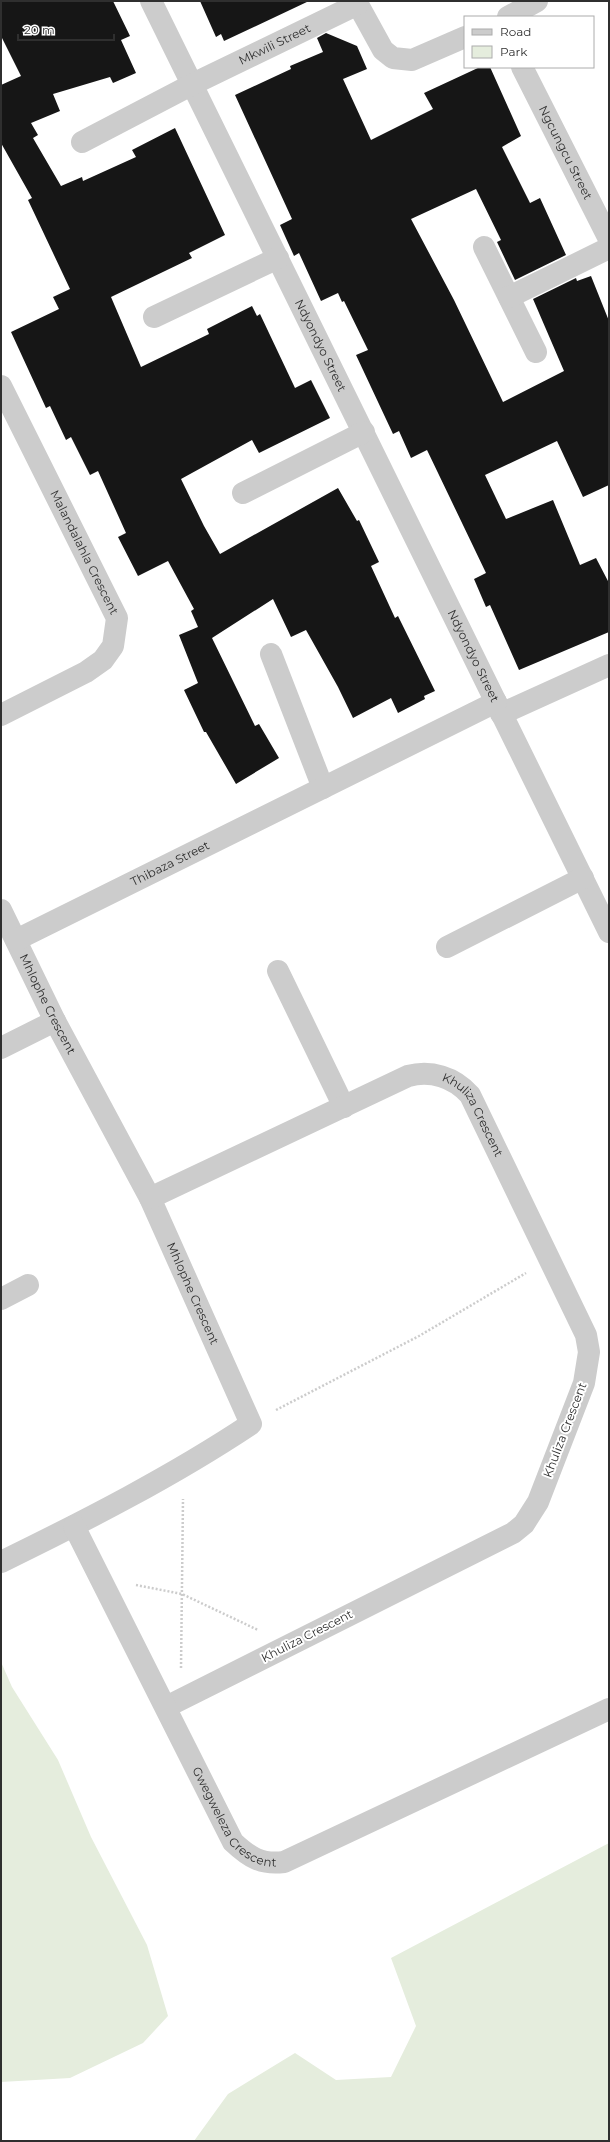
<svg xmlns="http://www.w3.org/2000/svg" width="610" height="2142" viewBox="0 0 610 2142" font-family="Montserrat,sans-serif">
  <style>
    .green { fill: #e5eddd }
    .building { fill: #161616 }
    .lines { fill: none; stroke-linecap: round; stroke-linejoin: round }
    .path { stroke: #ccc; stroke-width: 2.5; stroke-dasharray: 2 2; stroke-linecap: butt }
    .street { stroke: #ccc; stroke-width: 22 }
    .labels { text-anchor: middle; stroke-width: 4; stroke-linejoin: round; paint-order: stroke }
    .street-label { font-size: 12px; fill: #2f2f2f; stroke: #fff }
  </style>
  <rect width="100%" height="100%" fill="#fff"/>
  <!-- green -->
  <g class="green">
    <polygon points="1,1662 12,1687 58,1760 91,1837 147,1945 168,2016 143,2043 70,2078 1,2082"/>
    <polygon points="609,1843 609,2141 194,2141 228,2094 295,2053 336,2080 391,2077 416,2026 391,1958"/>
  </g>
  <!-- building -->
  <g class="building">
    <polygon points="1,1 113,1 130,36 121,40 136,73 113,83 110,77 53,94 60,111 31,123 38,135 33,138 61,186 82,177 83,181 136,157 132,150 175,128 225,235 189,253 192,258 111,297 141,367 209,334 207,329 252,306 257,316 260,314 295,388 311,380 330,418 259,453 252,440 181,479 204,526 220,554 338,488 357,521 359,520 379,562 371,566 395,618 398,616 435,691 424,696 425,699 398,713 391,698 353,718 338,687 306,630 291,637 273,599 212,638 255,726 259,724 279,758 236,784 206,732 204,732 184,690 198,683 179,635 198,627 191,611 194,609 168,561 138,576 118,537 126,533 98,471 90,475 71,437 66,440 50,406 46,408 11,332 59,309 53,297 70,289 28,200 32,198 1,143 1,85 21,76 1,36"/>
    <polygon points="200,1 309,1 224,41 221,34 216,37"/>
    <polygon points="326,33 357,46 367,69 343,79 371,140 433,109 424,93 480,67 490,67 521,136 502,147 530,203 540,198 566,255 515,280 497,242 501,240 476,189 411,219 454,300 503,402 564,371 533,299 576,278 577,281 591,276 609,321 609,485 583,497 557,441 485,475 506,519 553,500 580,565 596,558 609,583 609,632 519,670 490,605 486,607 474,579 486,573 427,450 411,458 399,431 393,434 356,355 368,350 344,301 342,302 338,293 321,301 299,253 294,256 280,225 292,219 235,95 291,69 290,66 323,52 317,38"/>
  </g>
  <g class="lines">
    <!-- path -->
    <g class="path">
      <polyline points="276,1410 419,1336 526,1273"/>
      <polyline points="136,1585 182,1594 258,1630"/>
      <polyline points="181,1668 183,1499"/>
    </g>
    <!-- street -->
    <g class="street">
      <path id="s1" d="M151 1 609 932"/>
      <polyline points="356,1 383,50 393,58 412,60 465,37"/>
      <polyline points="508,17 537,1"/>
      <path id="s2" d="M522 67 609 239"/>
      <path id="s3" d="M82 142 193 84 358 4"/>
      <polyline points="484,247 536,352"/>
      <polyline points="509,297 609,248"/>
      <polyline points="154,317 278,258"/>
      <path id="s4" d="M1 386 117 618 113 646 103 660 86 672 1 715"/>
      <polyline points="243,493 364,432"/>
      <polyline points="271,654 323,788"/>
      <polyline points="501,714 609,665"/>
      <path id="s5" d="M1 910 55 1021 150 1198 251 1424C173 1476 85 1521 1 1562"/>
      <path id="s6" d="M16 940 496 702"/>
      <polyline points="447,947 583,878"/>
      <polyline points="278,971 344,1107"/>
      <polyline points="1,1048 55,1021"/>
      <path id="s7" d="M150 1198 408 1076C431 1070 454 1077 470 1095L586 1335 589 1352 584 1383 538 1502 524 1524 513 1533 166 1707"/>
      <polyline points="1,1299 28,1285"/>
      <path id="s8" d="M74 1526 233 1842C249 1857 261 1865 284 1862L609 1709"/>
    </g>
  </g>
  <g class="labels">
    <!-- street labels -->
    <g class="street-label">
      <text dy="4" stroke="none"><textPath href="#s3" startOffset="216">Mkwili Street</textPath></text>
      <text dy="4" stroke="none"><textPath href="#s2" startOffset="96">Ngcungcu Street</textPath></text>
      <text dy="4" stroke="none"><textPath href="#s1" startOffset="384">Ndyondyo Street</textPath></text>
      <text dy="4" stroke="none"><textPath href="#s4" startOffset="186">Malandalahla Crescent</textPath></text>
      <text dy="4" stroke="none"><textPath href="#s1" startOffset="730">Ndyondyo Street</textPath></text>
      <text dy="4" stroke="none"><textPath href="#s6" startOffset="172">Thibaza Street</textPath></text>
      <text dy="4" stroke="none"><textPath href="#s5" startOffset="105">Mhlophe Crescent</textPath></text>
      <text dy="4" stroke="none"><textPath href="#s7" startOffset="371">Khuliza Crescent</textPath></text>
      <text dy="4" stroke="none"><textPath href="#s5" startOffset="429">Mhlophe Crescent</textPath></text>
      <text transform="translate(565 1430) rotate(-69)" y="4">Khuliza Crescent</text>
      <text transform="translate(307 1636) rotate(-27)" y="4">Khuliza Crescent</text>
      <text dy="4" stroke="none"><textPath href="#s8" startOffset="337">Gwegweleza Crescent</textPath></text>
    </g>
  </g>
  <!-- border -->
  <rect width="610" height="2142" fill="none" stroke="#2f2f2f" stroke-width="4"/>
  <!-- legend -->
  <rect x="464" y="16" width="130" height="52" fill="#ffffff" stroke="#acacac"/>
  <rect x="472" y="29" width="20" height="6" fill="#cccccc" stroke="#acacac"/>
  <text x="500" y="36" font-size="12" fill="#2f2f2f">Road</text>
  <rect x="472" y="46" width="20" height="12" fill="#e5eddd" stroke="#acacac"/>
  <text x="500" y="56" font-size="12" fill="#2f2f2f">Park</text>
  <!-- scale -->
  <path d="M18 34v6h96v-6" fill="none" stroke="#2f2f2f" stroke-width="2"/>
  <text x="24" y="34" font-size="12" fill="#2f2f2f" stroke="#ffffff" stroke-width="3" paint-order="stroke">20 m</text>
</svg>
